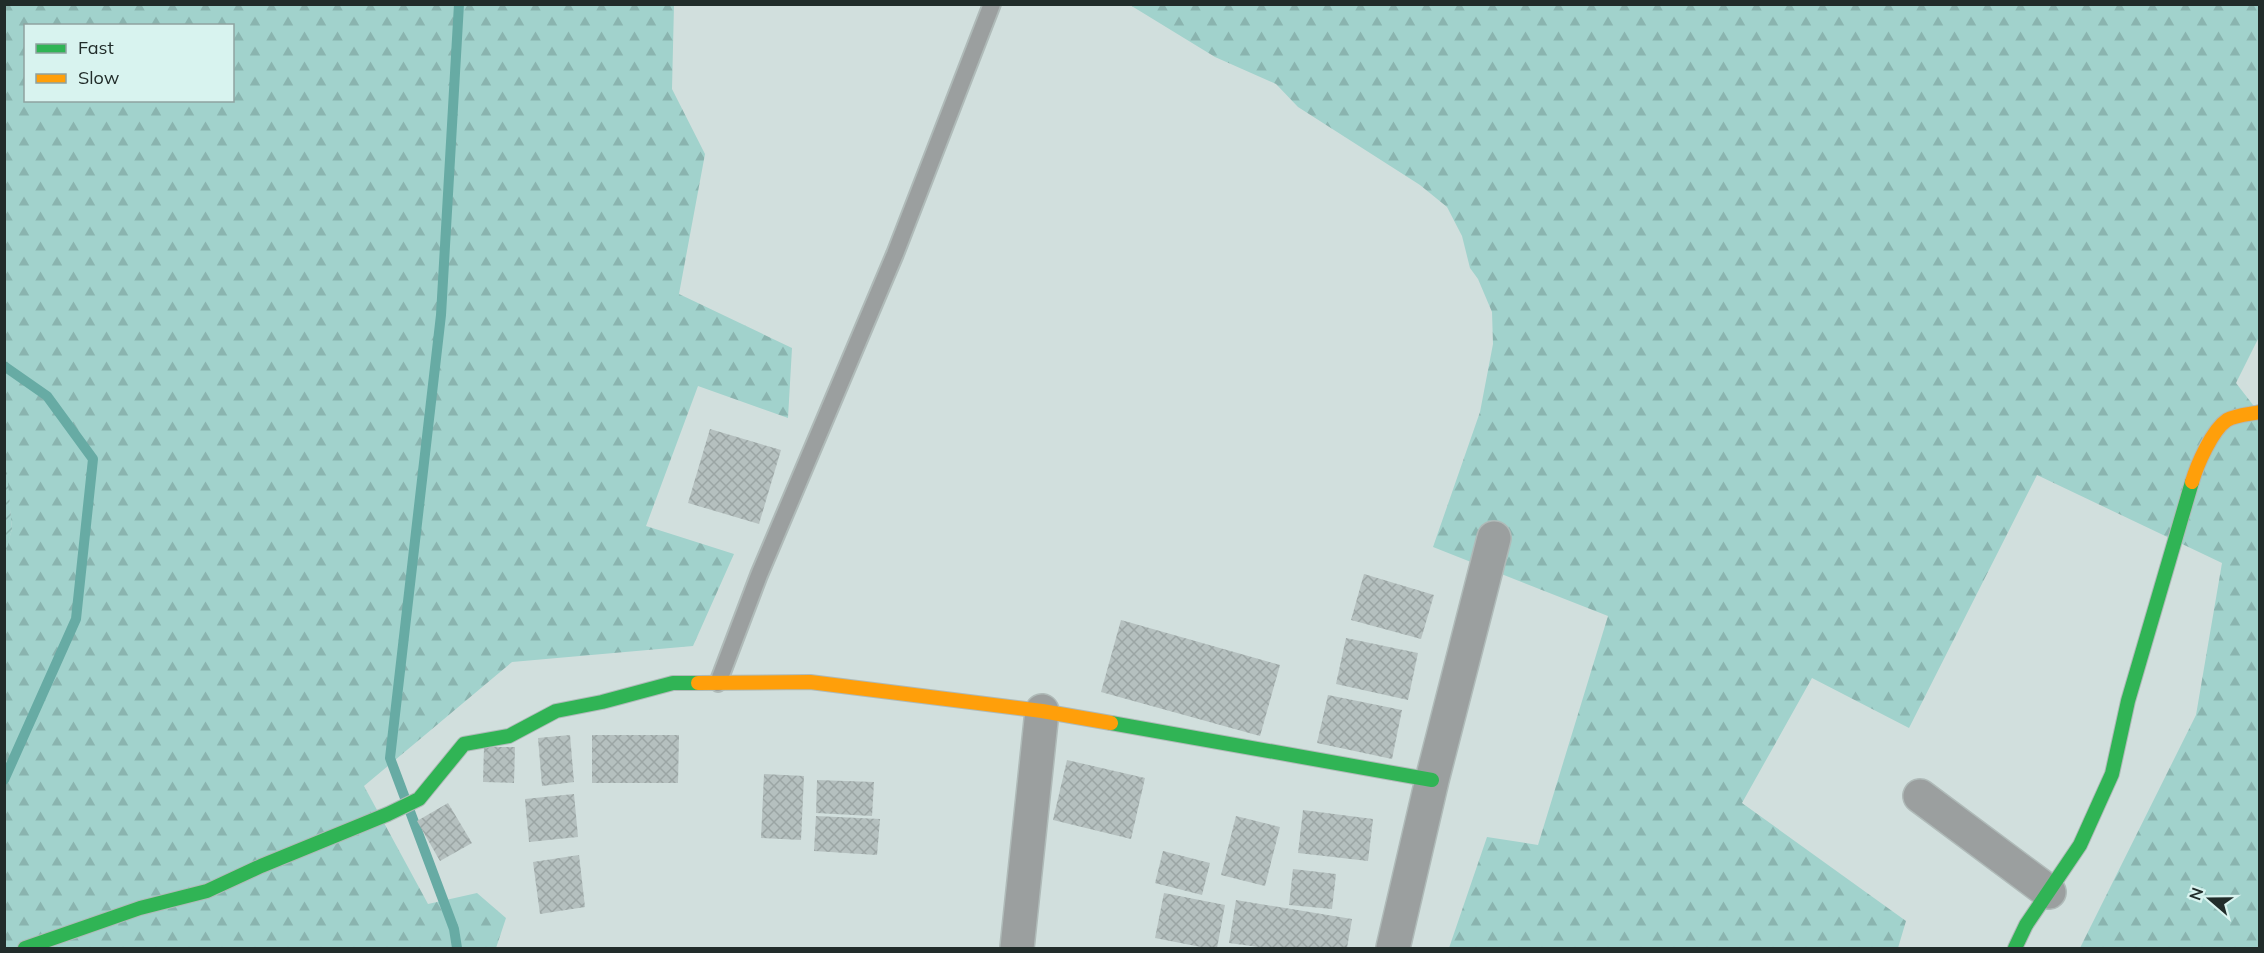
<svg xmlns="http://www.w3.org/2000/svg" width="2264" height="953" viewBox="0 0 2264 953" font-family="Mulish,sans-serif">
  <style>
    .forest { fill: url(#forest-firs); fill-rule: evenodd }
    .garden { fill: url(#garden-furrows) }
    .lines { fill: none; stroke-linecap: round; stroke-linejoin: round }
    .stream { stroke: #67aba4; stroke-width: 10 }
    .building { fill: url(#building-cross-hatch) }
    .lane-casing { stroke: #afbab8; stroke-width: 20 }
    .street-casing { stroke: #afbab8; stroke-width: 36 }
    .fast-casing { stroke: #afbab8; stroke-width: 16 }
    .slow-casing { stroke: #afbab8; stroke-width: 16 }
    .lane { stroke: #9b9f9f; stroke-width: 16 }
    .street { stroke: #9b9f9f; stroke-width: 33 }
    .fast { stroke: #30b455; stroke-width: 14 }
    .slow { stroke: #ff9f0a; stroke-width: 14 }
  </style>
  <defs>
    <pattern id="forest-firs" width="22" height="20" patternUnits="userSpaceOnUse" patternTransform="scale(1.5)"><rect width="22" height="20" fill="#a1d2cc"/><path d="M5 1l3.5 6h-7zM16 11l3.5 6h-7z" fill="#8ab4af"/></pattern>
    <pattern id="garden-furrows" width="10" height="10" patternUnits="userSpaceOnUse" patternTransform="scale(1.5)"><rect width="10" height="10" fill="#a1d2cc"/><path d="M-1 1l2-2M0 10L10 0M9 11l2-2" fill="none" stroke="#8ab4af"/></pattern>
    <pattern id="building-cross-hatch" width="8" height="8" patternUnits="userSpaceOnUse" patternTransform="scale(1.5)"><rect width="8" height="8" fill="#b5c0bf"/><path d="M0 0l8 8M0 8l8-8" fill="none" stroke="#9ba5a4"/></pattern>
  </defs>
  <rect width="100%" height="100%" fill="#d1dfdd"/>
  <!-- forest -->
  <g class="forest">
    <path d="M5 5H674L672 89 705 154 679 294 792 348 788 418 698 386 646 526 734 554 693 646 512 662 364 786 428 904 477 893 506 918 496 948H5L4 556 12 529 4 449ZM26 26H232V100H26Z"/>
    <polygon points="1130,5 2259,5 2259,337 2236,383 2260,414 2259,948 2080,948 2196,715 2222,563 2037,475 1909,728 1812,678 1742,803 1906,921 1898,948 1449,948 1487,837 1538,845 1608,616 1433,547 1480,412 1493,344 1492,312 1478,279 1470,268 1462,236 1447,207 1420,185 1298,107 1276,84 1215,57"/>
  </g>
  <!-- garden -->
  <polygon class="garden" points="5,449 12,529 5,556 4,556"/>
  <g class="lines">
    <!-- stream -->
    <g class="stream">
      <polyline points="4,366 47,396 93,459 76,619 4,780"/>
      <polyline points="457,948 454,929 390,758 441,315 459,4"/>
    </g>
  </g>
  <!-- building -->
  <g class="building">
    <polygon points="710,429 781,450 759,524 688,503"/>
    <polygon points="1364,574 1434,595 1421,639 1351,620"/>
    <polygon points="1121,620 1280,665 1260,736 1101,692"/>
    <polygon points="1346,638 1418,653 1408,700 1336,684"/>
    <polygon points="1328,695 1402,710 1392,759 1317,743"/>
    <polygon points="570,735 574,782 542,786 538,738"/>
    <polygon points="592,735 679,735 678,783 592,783"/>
    <polygon points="484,747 515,747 514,783 483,782"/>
    <polygon points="1067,760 1145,778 1131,839 1053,820"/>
    <polygon points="764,774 804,776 801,840 761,838"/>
    <polygon points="817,780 874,782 872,816 816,813"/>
    <polygon points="574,794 578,837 529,842 525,799"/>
    <polygon points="448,803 472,843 440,861 417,821"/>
    <polygon points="1303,810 1373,819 1368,861 1298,853"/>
    <polygon points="816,816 880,819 877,855 814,851"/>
    <polygon points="1236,816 1280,827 1265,886 1221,875"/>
    <polygon points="1163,851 1210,863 1202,895 1155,883"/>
    <polygon points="579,855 585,907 540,914 533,862"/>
    <polygon points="1293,869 1336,874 1332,909 1289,905"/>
    <polygon points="1164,893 1225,905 1217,948 1206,948 1155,938"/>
    <polygon points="1236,900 1352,919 1347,948 1266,948 1229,943"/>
  </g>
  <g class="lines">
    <defs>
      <polyline id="lane" points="718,683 759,575 895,254 992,4"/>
      <g id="street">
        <polyline points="1920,796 2049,892"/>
        <polyline points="1017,948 1042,711"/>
        <polyline points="1393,948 1432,780 1494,538"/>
      </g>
      <g id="fast">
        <polyline points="1111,723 1432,780"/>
        <polyline points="25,948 140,908 207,891 261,866 388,814 419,799 464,744 509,736 556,711 602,702 673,683 698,683"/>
        <polyline points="2015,948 2026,925 2080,845 2112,774 2128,701 2192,482"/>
      </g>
      <g id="slow">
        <path d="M2192 482C2197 465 2212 430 2227 420 2235 415 2251 414 2260 412"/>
        <polyline points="698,683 810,682 1042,711 1111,723"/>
      </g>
    </defs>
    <!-- lane casing -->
    <use href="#lane" class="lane-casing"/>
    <!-- street casing -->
    <use href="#street" class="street-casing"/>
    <!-- fast casing -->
    <use href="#fast" class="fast-casing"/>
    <!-- slow casing -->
    <use href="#slow" class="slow-casing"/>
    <!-- lane -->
    <use href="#lane" class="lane"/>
    <!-- street -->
    <use href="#street" class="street"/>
    <!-- fast -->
    <use href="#fast" class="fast"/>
    <!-- slow -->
    <use href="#slow" class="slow"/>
  </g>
  <!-- border -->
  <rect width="2264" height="953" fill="none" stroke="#212c2a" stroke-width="12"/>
  <!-- legend -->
  <rect x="24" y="24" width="210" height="78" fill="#d8f3ef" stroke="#8fa3a0" stroke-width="1.5"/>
  <rect x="36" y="44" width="30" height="9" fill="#30b455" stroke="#8fa3a0" stroke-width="1.5"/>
  <text x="78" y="54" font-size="18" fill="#212c2a">Fast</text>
  <rect x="36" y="74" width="30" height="9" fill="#ff9f0a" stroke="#8fa3a0" stroke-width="1.5"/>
  <text x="78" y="84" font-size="18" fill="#212c2a">Slow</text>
  <!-- north arrow -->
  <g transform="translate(2210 899) rotate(290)" stroke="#d8f3ef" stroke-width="4.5" paint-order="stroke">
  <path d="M0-4.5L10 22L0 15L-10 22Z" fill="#212c2a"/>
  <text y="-9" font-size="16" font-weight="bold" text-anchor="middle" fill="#212c2a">N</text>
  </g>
</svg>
